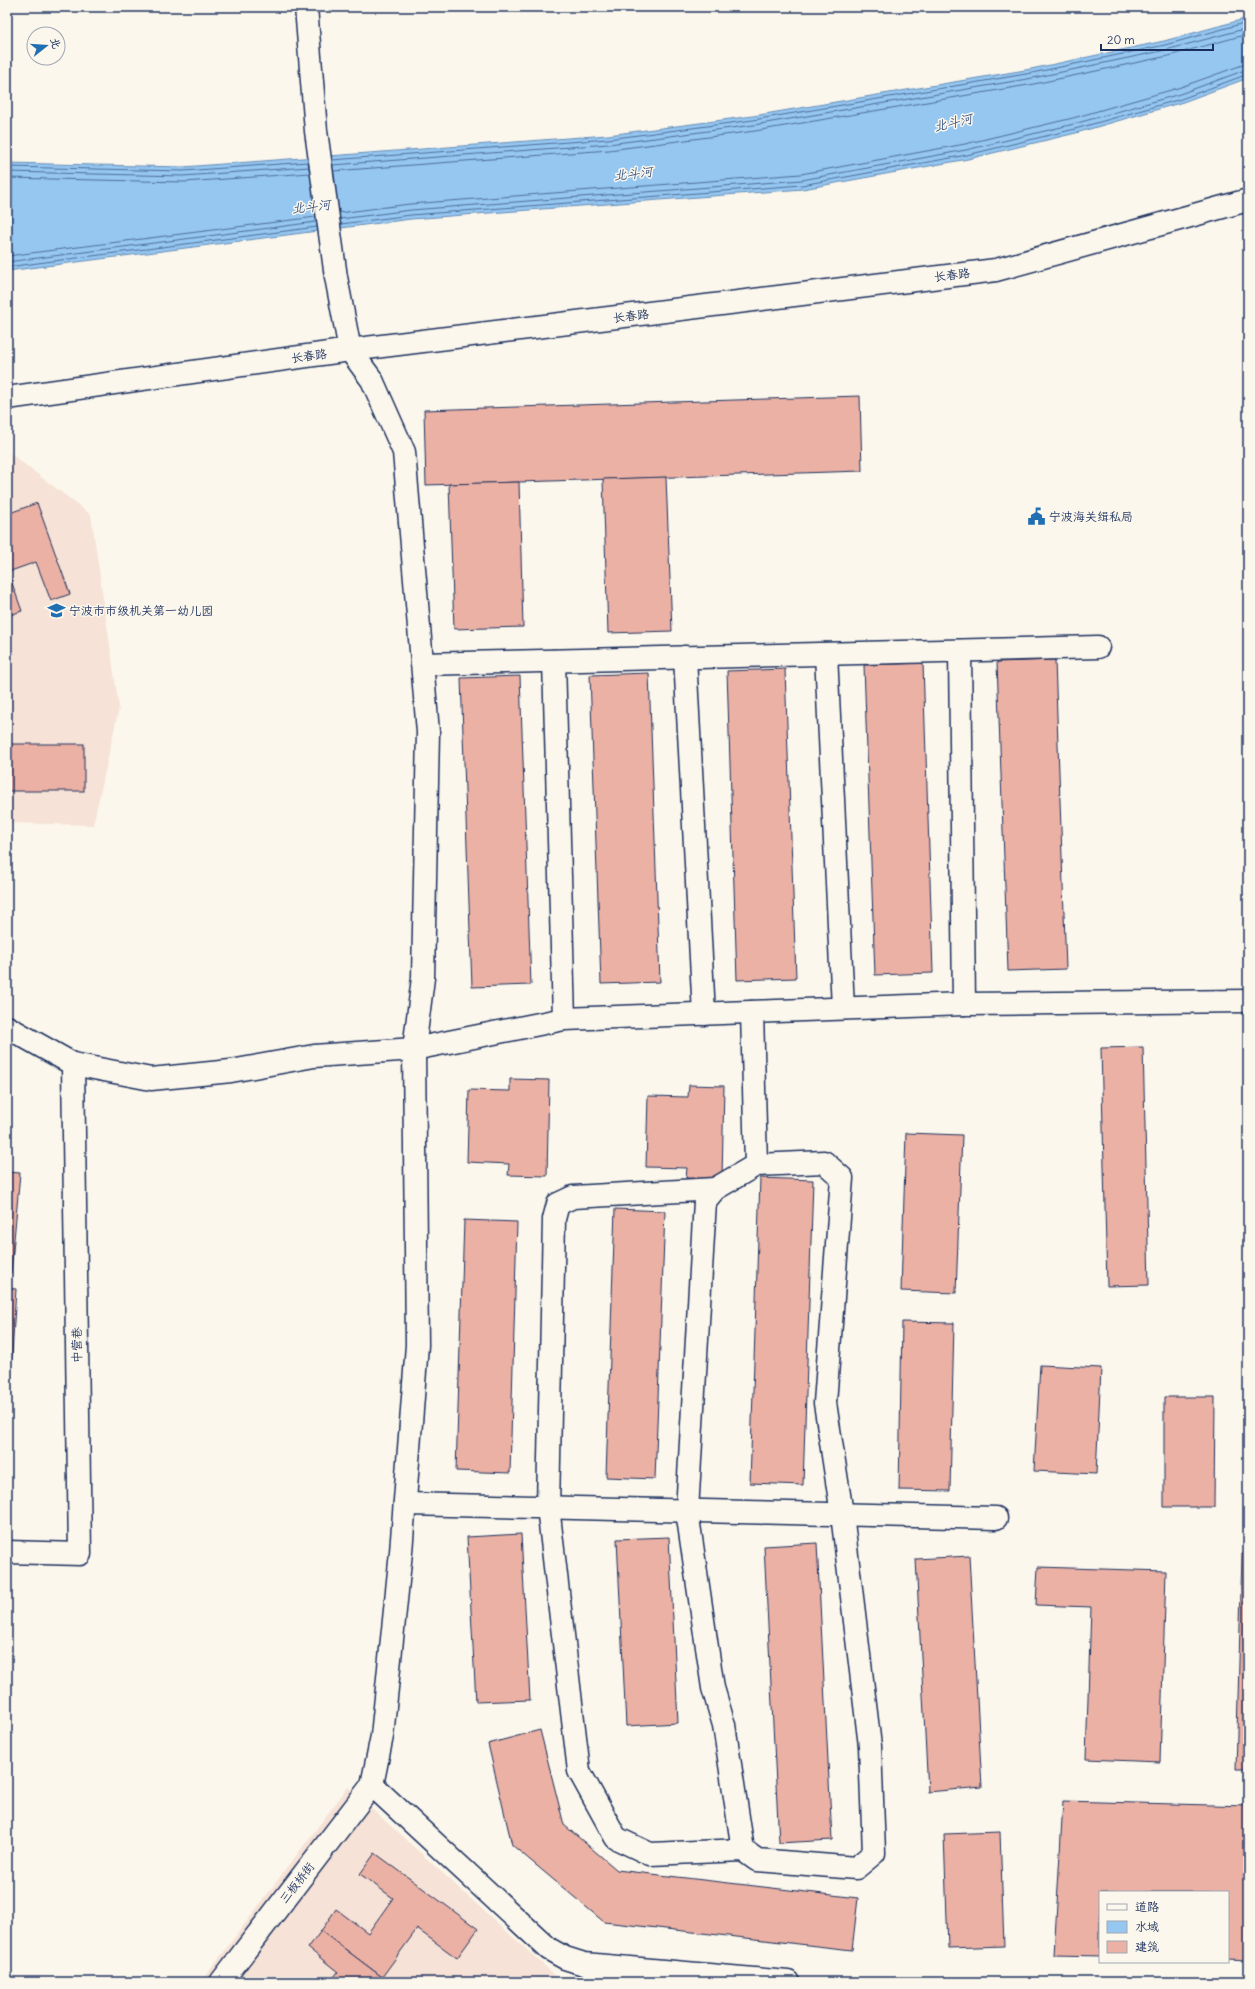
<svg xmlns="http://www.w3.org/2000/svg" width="1255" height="1989" viewBox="0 0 1255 1989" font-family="Delius,'LXGW WenKai TC',sans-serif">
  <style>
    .built { fill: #f6e2d6 }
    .water { fill: #95c7f1; stroke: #648ab6 }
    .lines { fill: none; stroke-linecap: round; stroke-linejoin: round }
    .shore { stroke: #4c6c99; stroke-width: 1 }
    .building { fill: #ebb1a4; stroke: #1b2f5e }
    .lane-casing { stroke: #1b2f5e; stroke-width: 25 }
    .street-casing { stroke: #1b2f5e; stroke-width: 25 }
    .secondary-casing { stroke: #1b2f5e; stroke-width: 25 }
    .lane { stroke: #fbf7ec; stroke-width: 22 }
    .street { stroke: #fbf7ec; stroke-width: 22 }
    .secondary { stroke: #fbf7ec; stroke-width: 22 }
    .labels { text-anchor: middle; stroke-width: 3; stroke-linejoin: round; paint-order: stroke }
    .street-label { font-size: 12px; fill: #1b2f5e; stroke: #fbf7ec }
    .poi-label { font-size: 12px; fill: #1b2f5e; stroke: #fbf7ec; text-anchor: start }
    .water-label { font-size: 13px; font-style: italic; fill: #3a5583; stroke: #fbf7ec }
  </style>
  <rect width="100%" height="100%" fill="#fbf7ec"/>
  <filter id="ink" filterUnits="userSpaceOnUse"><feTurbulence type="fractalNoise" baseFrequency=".025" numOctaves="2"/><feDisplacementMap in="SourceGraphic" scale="8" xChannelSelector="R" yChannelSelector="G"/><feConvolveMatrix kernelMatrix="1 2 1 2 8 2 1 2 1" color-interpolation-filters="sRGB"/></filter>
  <g filter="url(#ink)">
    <!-- built -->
    <g class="built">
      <polygon points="7,451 91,515 119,708 93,825 7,823"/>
      <polygon points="348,1787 560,1980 584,1982 201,1982"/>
    </g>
    <!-- water -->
    <polygon class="water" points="1248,18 1248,78 1183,102 1076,133 968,159 803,189 411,219 7,271 7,163 183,167 608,135 753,116 1031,69 1164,41"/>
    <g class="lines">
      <!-- shore -->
      <g class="shore">
        <polyline points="332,160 608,139 753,120 1032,73 1165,45 1248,22"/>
        <polyline points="333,165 609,144 754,125 1033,78 1166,50 1248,28"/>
        <polyline points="7,167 183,171 308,162"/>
        <polyline points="334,171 609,150 755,131 1034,84 1168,56 1248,34"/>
        <polyline points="7,172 183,176 309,167"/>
        <polyline points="7,178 184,182 310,173"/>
        <polyline points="339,213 410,204 801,174 965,144 1073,118 1178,88 1248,63"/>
        <polyline points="340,219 411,210 802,180 966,150 1074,124 1180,94 1248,69"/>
        <polyline points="341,224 411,215 802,185 967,155 1075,129 1181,99 1248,74"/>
        <polyline points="7,256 316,217"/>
        <polyline points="7,262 316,222"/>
        <polyline points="7,267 317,227"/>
      </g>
    </g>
    <!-- building -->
    <g class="building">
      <polygon points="860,396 862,471 426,485 424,410"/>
      <polygon points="666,477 672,631 608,633 603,479"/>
      <polygon points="519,482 523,627 454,629 449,484"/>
      <polygon points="37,503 70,594 51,601 36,562 8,572 22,611 7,616 7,514"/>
      <polygon points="1055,660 1066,969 1008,971 997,662"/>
      <polygon points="923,663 933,973 875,975 864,665"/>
      <polygon points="785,669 796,978 737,980 727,671"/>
      <polygon points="649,673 660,982 601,984 590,675"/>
      <polygon points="520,676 531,985 472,987 461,678"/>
      <rect x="7" y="744" width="77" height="47"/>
      <polygon points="1143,1047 1149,1285 1107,1286 1101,1048"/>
      <polygon points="510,1079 549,1080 547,1176 508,1175 509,1164 467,1162 469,1090 510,1091"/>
      <polygon points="689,1085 724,1086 722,1179 686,1178 687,1168 646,1167 648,1096 688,1097"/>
      <polygon points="906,1133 962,1135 956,1293 901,1291"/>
      <polygon points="7,1172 20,1173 11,1273 7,1273"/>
      <polygon points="760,1178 813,1180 803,1485 750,1483"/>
      <polygon points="615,1209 665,1211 655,1479 606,1477"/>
      <polygon points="464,1220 517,1222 510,1473 456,1471"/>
      <polygon points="7,1288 16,1289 7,1436"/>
      <polygon points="902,1322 954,1323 950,1491 899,1490"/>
      <polygon points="1040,1365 1101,1368 1096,1474 1034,1471"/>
      <polygon points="1164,1397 1215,1397 1214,1507 1164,1507"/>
      <polygon points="521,1534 530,1700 476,1702 467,1537"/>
      <polygon points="669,1537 678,1723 626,1726 617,1539"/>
      <polygon points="817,1543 832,1840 779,1843 764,1546"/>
      <polygon points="1242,1554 1248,1554 1248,1770 1236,1770"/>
      <polygon points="969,1556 982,1787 928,1792 916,1559"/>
      <polygon points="1038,1567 1166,1571 1160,1762 1086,1759 1091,1607 1036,1605"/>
      <polygon points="540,1730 564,1825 617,1870 858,1898 852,1950 604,1922 512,1845 488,1744"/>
      <polygon points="1063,1801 1248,1806 1248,1961 1228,1960 1228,1892 1100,1892 1100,1956 1054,1955"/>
      <polygon points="1000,1832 1004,1946 948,1948 944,1834"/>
      <polygon points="375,1853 478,1929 457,1958 417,1929 382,1977 321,1931 336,1909 368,1933 393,1898 360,1874"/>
      <polygon points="321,1931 382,1977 378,1982 330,1982 338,1972 308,1948"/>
    </g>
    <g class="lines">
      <defs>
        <g id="lane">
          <polyline points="752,1012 756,1165"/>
          <polygon points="824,1162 842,1178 825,1403 842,1514 870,1746 874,1853 856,1868 757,1860 743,1850 724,1725 713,1688 687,1511 705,1201 715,1189 756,1165"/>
          <polyline points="715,1189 573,1197 558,1204 554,1219 548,1507 579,1771 616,1838 650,1854 743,1850"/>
          <polyline points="405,1504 996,1518"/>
        </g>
        <g id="street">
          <polyline points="960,651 964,1004"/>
          <polyline points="826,654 843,1008"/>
          <polyline points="685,657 704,1014"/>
          <polyline points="554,661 564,1019"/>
          <polyline points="422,664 1098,647"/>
          <polyline points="7,1027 73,1064 151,1079 231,1071 314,1056 414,1049 564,1019 964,1004 1248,1001"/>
          <polyline points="7,1552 80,1554 73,1064"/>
          <polyline points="372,1785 549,1949 565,1958 584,1964 788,1982"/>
          <polyline points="221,1982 372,1785 382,1736 401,1552 417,1345 414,1049 423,978 428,732 404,452 372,380 350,350 336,277 316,131 306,7"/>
        </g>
        <polyline id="secondary" points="7,398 350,350 996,270 1248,200"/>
      </defs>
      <!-- lane casing -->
      <use href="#lane" class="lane-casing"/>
      <!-- street casing -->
      <use href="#street" class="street-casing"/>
      <!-- secondary casing -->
      <use href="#secondary" class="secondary-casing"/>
      <!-- lane -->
      <use href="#lane" class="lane"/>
      <!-- street -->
      <use href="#street" class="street"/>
      <!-- secondary -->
      <use href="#secondary" class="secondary"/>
    </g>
  </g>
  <!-- icons -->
  <defs>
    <symbol id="civic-bare" viewBox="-9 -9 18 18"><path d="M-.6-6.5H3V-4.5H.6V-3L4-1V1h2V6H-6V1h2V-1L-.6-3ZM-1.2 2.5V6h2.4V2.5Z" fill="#1f6fb2" stroke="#fbf7ec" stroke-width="2.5" paint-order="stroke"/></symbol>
    <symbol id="school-bare" viewBox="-9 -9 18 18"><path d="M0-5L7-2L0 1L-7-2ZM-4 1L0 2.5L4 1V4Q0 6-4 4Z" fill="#1f6fb2" stroke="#fbf7ec" stroke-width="2.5" paint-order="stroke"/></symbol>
  </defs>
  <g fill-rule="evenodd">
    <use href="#civic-bare" x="1024" y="504" width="25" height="25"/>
    <use href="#school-bare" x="44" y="598" width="25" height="25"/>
  </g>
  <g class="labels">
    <!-- street labels -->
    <g class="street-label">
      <text transform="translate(952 275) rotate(-7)" y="4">长春路</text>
      <text transform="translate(631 316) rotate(-7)" y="4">长春路</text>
      <text transform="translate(309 356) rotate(-8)" y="4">长春路</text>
      <text transform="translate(77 1345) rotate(-91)" y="4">中营巷</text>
      <text transform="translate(297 1883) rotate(-52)" y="4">三板桥街</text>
    </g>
    <!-- poi labels -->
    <g class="poi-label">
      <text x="1049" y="521">宁波海关缉私局</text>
      <text x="69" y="615">宁波市市级机关第一幼儿园</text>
    </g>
    <!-- water labels -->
    <g class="water-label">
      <text transform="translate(953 122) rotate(-13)" y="5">北斗河</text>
      <text transform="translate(633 173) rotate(-6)" y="5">北斗河</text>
      <text transform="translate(311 206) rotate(-6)" y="5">北斗河</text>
    </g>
  </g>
  <!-- margin -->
  <rect width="1255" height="1989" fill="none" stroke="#fbf7ec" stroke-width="24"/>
  <rect x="12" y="12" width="1231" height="1965" fill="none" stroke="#1b2f5e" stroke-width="1.5" filter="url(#ink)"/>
  <!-- legend -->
  <rect x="1099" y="1891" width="130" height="72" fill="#fbf7ec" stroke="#a1a7b3"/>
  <rect x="1107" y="1904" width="20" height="6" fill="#fbf7ec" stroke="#a1a7b3"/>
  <text x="1135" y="1911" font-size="12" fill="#1b2f5e">道路</text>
  <rect x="1107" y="1921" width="20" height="12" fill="#95c7f1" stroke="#a1a7b3"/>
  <text x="1135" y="1931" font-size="12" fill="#1b2f5e">水域</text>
  <rect x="1107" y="1941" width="20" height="12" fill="#ebb1a4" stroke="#a1a7b3"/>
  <text x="1135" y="1951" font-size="12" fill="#1b2f5e">建筑</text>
  <!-- north arrow -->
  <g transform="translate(46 46) rotate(73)"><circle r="19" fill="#fbf7ec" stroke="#a1a7b3"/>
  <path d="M0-3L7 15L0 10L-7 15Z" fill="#1f6fb2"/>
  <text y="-6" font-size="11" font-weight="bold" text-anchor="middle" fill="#1b2f5e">北</text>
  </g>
  <!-- scale -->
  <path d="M1101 44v6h112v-6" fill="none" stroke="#1b2f5e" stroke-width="2"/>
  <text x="1107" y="44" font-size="12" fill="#1b2f5e" stroke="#fbf7ec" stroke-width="3" paint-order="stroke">20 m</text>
</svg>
